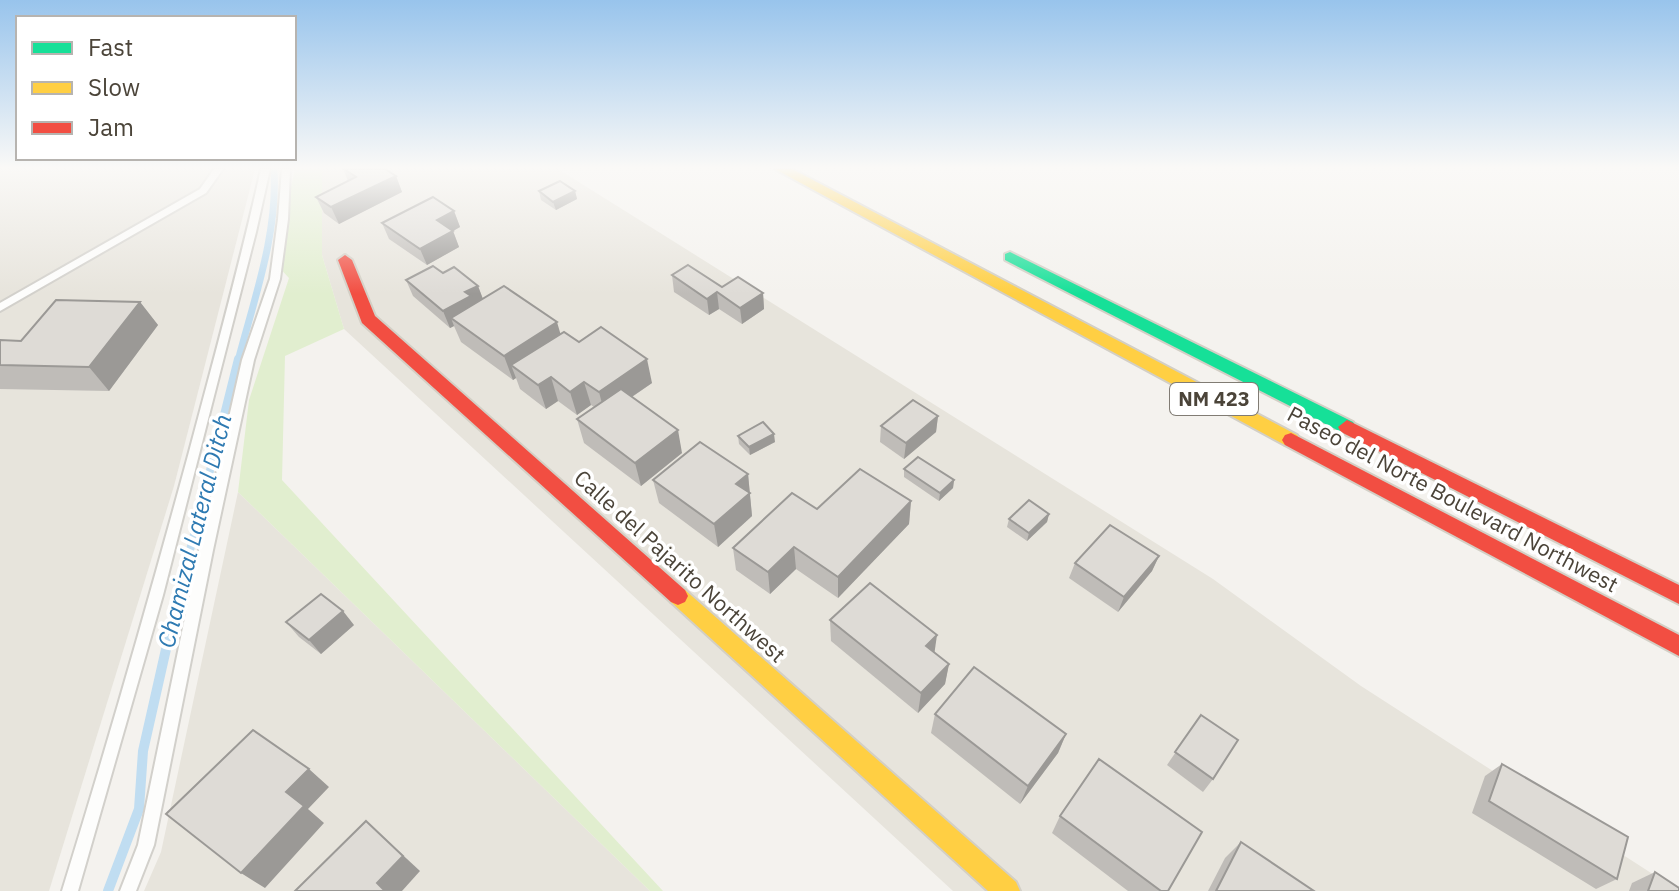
<svg xmlns="http://www.w3.org/2000/svg" width="1679" height="891" viewBox="0 0 1679 891" font-family="'IBM Plex Sans',sans-serif">
  <style>
    .residential { fill: #e7e4dc }
    .green { fill: #e1eecf }
    .lines { fill: none; stroke-linecap: round; stroke-linejoin: round }
    .stream-far2 { stroke: #c0ddf1; stroke-width: 7 }
    .stream-far1 { stroke: #c0ddf1; stroke-width: 8 }
    .stream { stroke: #c0ddf1; stroke-width: 10 }
    .lane-casing { stroke: #d2d0cb; stroke-width: 4 }
    .fast-casing { stroke: #d3cfc5; stroke-width: 4 }
    .slow-casing { stroke: #d3cfc5; stroke-width: 4 }
    .jam-casing { stroke: #d3cfc5; stroke-width: 4 }
    .lane { fill: #fdfdfc; fill-rule: evenodd }
    .fast { fill: #16e098; fill-rule: evenodd }
    .slow { fill: #ffcf43; fill-rule: evenodd }
    .jam { fill: #f24e42; fill-rule: evenodd }
    .wall { fill: #bfbcb8 }
    .shaded-wall { fill: #9b9996 }
    .building { fill: #dedbd6; stroke: #9b9996; stroke-width: 2 }
    .labels { text-anchor: middle; stroke-width: 7; stroke-linejoin: round; paint-order: stroke }
    .shield { fill: #fff; stroke: #817c74; stroke-width: 2 }
    .shield-label { font-size: 20px; font-weight: bold; fill: #4b4439 }
    .street-label { font-size: 22px; fill: #4b4439; stroke: #fff }
    .water-label { font-size: 24px; font-style: italic; fill: #2e7ab2; stroke: #fff }
  </style>
  <rect width="100%" height="100%" fill="#f4f2ee"/>
  <!-- residential -->
  <g class="residential">
    <polygon points="0,169 255,169 174,486 49,891 0,891"/>
    <polygon points="322,169 558,169 1213,579 1361,686 1679,891 953,891 344,329 322,255"/>
    <polygon points="238,492 650,891 144,891 161,852"/>
  </g>
  <!-- green -->
  <polygon class="green" points="295,169 322,169 322,255 344,329 285,356 282,480 663,891 650,891 238,492 249,400 289,278 274,262"/>
  <g class="lines">
    <!-- stream-far2 -->
    <path class="stream-far2" d="M238 361C254 299 278 234 274 169"/>
    <!-- stream-far1 -->
    <polyline class="stream-far1" points="178,598 238,359"/>
    <!-- stream -->
    <polyline class="stream" points="108,891 139,809 143,751 178,596"/>
    <defs>
      <g id="lane">
        <polygon points="214,169 223,169 206,193 0,311 0,303 200,189"/>
        <path d="M261 169H270L256 232 163 595 78 891H62C107 746 149 599 189 452 214 358 240 264 261 169Z"/>
        <polygon points="282,169 290,169 288,219 280,279 254,360 213,550 154,845 136,891 120,891 138,845 199,550 242,360 270,279 278,219"/>
      </g>
      <polygon id="fast" points="1010,252 1353,422 1356,427 1347,434 1341,432 1005,260 1005,254"/>
      <g id="slow">
        <polygon points="775,169 792,169 1297,435 1300,440 1297,445 1285,445"/>
        <polygon points="678,587 685,590 1016,882 1020,891 988,891 671,602 668,596 671,590"/>
      </g>
      <g id="jam">
        <polygon points="345,255 352,260 375,316 685,590 688,596 685,602 678,605 671,602 362,323 338,260"/>
        <polygon points="1347,420 1679,585 1679,604 1341,432 1338,427"/>
        <polygon points="1291,433 1679,635 1679,656 1285,445 1282,440 1285,435"/>
      </g>
    </defs>
    <!-- lane casing -->
    <use href="#lane" class="lane-casing"/>
    <!-- fast casing -->
    <use href="#fast" class="fast-casing"/>
    <!-- slow casing -->
    <use href="#slow" class="slow-casing"/>
    <!-- jam casing -->
    <use href="#jam" class="jam-casing"/>
    <!-- lane -->
    <use href="#lane" class="lane"/>
    <!-- fast -->
    <use href="#fast" class="fast"/>
    <!-- slow -->
    <use href="#slow" class="slow"/>
    <!-- jam -->
    <use href="#jam" class="jam"/>
  </g>
  <!-- wall -->
  <g class="wall">
    <polygon points="343,169 396,176 402,192 339,224 324,213 316,197 348,181"/>
    <polygon points="539,191 575,191 577,199 556,210 541,200"/>
    <polygon points="454,211 460,227 453,231 459,247 427,265 389,239 382,223"/>
    <polygon points="443,273 478,286 483,299 579,342 652,383 632,397 682,453 641,486 584,443 577,419 594,407 591,405 577,415 558,401 546,409 520,389 516,378 513,380 461,342 454,326 450,328 413,296 406,280"/>
    <polygon points="672,275 722,287 763,293 764,309 742,324 719,309 709,315 674,292"/>
    <polygon points="140,302 158,325 109,391 0,389 0,340 21,341"/>
    <polygon points="938,416 936,432 904,459 880,442 881,426"/>
    <polygon points="738,436 775,442 750,455 739,444"/>
    <polygon points="904,469 954,480 953,488 939,501 904,477"/>
    <polygon points="748,474 752,516 718,547 659,503 653,480"/>
    <polygon points="911,501 909,524 838,598 796,569 770,594 736,570 733,548 817,509"/>
    <polygon points="1049,514 1047,522 1027,541 1007,527 1009,519"/>
    <polygon points="1159,556 1152,571 1118,612 1069,578 1075,563"/>
    <polygon points="830,620 934,652 949,664 945,684 918,713 831,641"/>
    <polygon points="286,622 354,625 321,654 299,637"/>
    <polygon points="935,714 1066,734 1058,753 1020,804 931,733"/>
    <polygon points="1201,715 1213,779 1203,792 1167,765"/>
    <polygon points="1502,764 1617,879 1596,889 1472,813 1485,776"/>
    <polygon points="1060,816 1168,891 1128,891 1052,833"/>
    <polygon points="1241,842 1314,891 1208,891 1225,858"/>
    <polygon points="1655,872 1679,891 1629,891 1632,883"/>
  </g>
  <!-- shaded-wall -->
  <g class="shaded-wall">
    <polygon points="396,176 402,192 339,224 331,207"/>
    <polygon points="575,191 577,199 556,210 553,202"/>
    <polygon points="454,211 460,227 453,231 459,247 427,265 420,249 437,220"/>
    <polygon points="478,286 484,302 451,318 454,326 450,328 443,311 465,292"/>
    <polygon points="717,292 719,309 709,315 707,299"/>
    <polygon points="763,293 764,309 742,324 740,308"/>
    <polygon points="140,302 158,325 109,391 89,367"/>
    <polygon points="557,322 564,346 511,365 516,378 513,380 504,356"/>
    <polygon points="647,359 652,383 605,415 599,392"/>
    <polygon points="551,377 558,401 546,409 538,385"/>
    <polygon points="584,382 591,405 577,415 570,392"/>
    <polygon points="938,416 936,432 904,459 906,443"/>
    <polygon points="678,430 682,453 641,486 635,463"/>
    <polygon points="774,434 775,442 750,455 749,447"/>
    <polygon points="748,474 752,516 718,547 714,524 736,484"/>
    <polygon points="954,480 953,488 939,501 940,493"/>
    <polygon points="911,501 909,524 838,598 838,577"/>
    <polygon points="1049,514 1047,522 1027,541 1029,533"/>
    <polygon points="794,547 796,569 770,594 768,572"/>
    <polygon points="1159,556 1152,571 1118,612 1124,597"/>
    <polygon points="343,611 354,625 321,654 309,640"/>
    <polygon points="937,635 934,656 926,646"/>
    <polygon points="949,664 945,684 918,713 921,693"/>
    <polygon points="1066,734 1058,753 1020,804 1028,786"/>
    <polygon points="309,769 329,787 308,809 324,823 265,888 241,873 286,792"/>
    <polygon points="366,821 420,871 402,891 385,891 377,883"/>
  </g>
  <!-- building -->
  <g class="building">
    <polygon points="344,169 385,169 396,176 331,207 316,197 356,177"/>
    <polygon points="560,181 575,191 553,202 539,191"/>
    <polygon points="433,197 454,211 437,220 453,231 420,249 382,223"/>
    <polygon points="688,265 722,287 738,277 763,293 740,308 717,292 707,299 672,275"/>
    <polygon points="433,266 443,273 454,267 478,286 465,292 471,296 443,311 406,280"/>
    <polygon points="504,286 557,322 504,356 451,318"/>
    <polygon points="56,300 140,302 89,367 0,365 0,340 21,341"/>
    <polygon points="601,327 647,359 599,392 584,382 570,392 551,377 538,385 511,365 564,332 579,342"/>
    <polygon points="621,389 678,430 635,463 577,419"/>
    <polygon points="913,400 938,416 906,443 881,426"/>
    <polygon points="763,422 774,434 749,447 738,436"/>
    <polygon points="700,442 748,474 736,484 750,493 714,524 653,480"/>
    <polygon points="918,457 954,480 940,493 904,469"/>
    <polygon points="860,469 911,501 838,577 794,547 768,572 733,548 792,493 817,509"/>
    <polygon points="1029,500 1049,514 1029,533 1009,519"/>
    <polygon points="1110,525 1159,556 1124,597 1075,563"/>
    <polygon points="870,583 937,635 926,646 949,664 921,693 830,620"/>
    <polygon points="321,594 343,611 309,640 286,622"/>
    <polygon points="974,667 1066,734 1028,786 935,714"/>
    <polygon points="1201,715 1238,740 1213,779 1175,752"/>
    <polygon points="253,730 309,769 286,792 304,806 241,873 166,814"/>
    <polygon points="1099,759 1202,832 1168,891 1161,891 1060,816"/>
    <polygon points="1502,764 1628,837 1617,879 1489,801"/>
    <polygon points="366,821 403,856 377,883 385,891 295,891"/>
    <polygon points="1241,842 1314,891 1216,891"/>
    <polygon points="1655,872 1679,888 1679,891 1648,891"/>
  </g>
  <!-- sky -->
  <linearGradient id="sky" x2="0" y2="1"><stop stop-color="#98c4ec"/><stop offset="0.57" stop-color="#faf9f7"/><stop offset="1" stop-color="#faf9f7" stop-opacity="0"/></linearGradient>
  <rect width="1679" height="294" fill="url(#sky)"/>
  <g class="labels">
    <!-- shield labels -->
    <rect class="shield" x="1170" y="383" width="88" height="32" rx="6"/>
    <g class="shield-label">
      <text x="1214" y="406">NM 423</text>
    </g>
    <!-- street labels -->
    <g class="street-label">
      <text transform="translate(1453 499) rotate(28)" y="8">Paseo del Norte Boulevard Northwest</text>
      <text transform="translate(680 566) rotate(42)" y="8">Calle del Pajarito Northwest</text>
    </g>
    <!-- water labels -->
    <g class="water-label">
      <text transform="translate(195 531) rotate(-76)" y="8">Chamizal Lateral Ditch</text>
    </g>
  </g>
  <!-- legend -->
  <rect x="16" y="16" width="280" height="144" fill="#ffffff" stroke="#b7b4b0" stroke-width="2"/>
  <rect x="32" y="42" width="40" height="12" fill="#16e098" stroke="#b7b4b0" stroke-width="2"/>
  <text x="88" y="56" font-size="24" fill="#4b4439">Fast</text>
  <rect x="32" y="82" width="40" height="12" fill="#ffcf43" stroke="#b7b4b0" stroke-width="2"/>
  <text x="88" y="96" font-size="24" fill="#4b4439">Slow</text>
  <rect x="32" y="122" width="40" height="12" fill="#f24e42" stroke="#b7b4b0" stroke-width="2"/>
  <text x="88" y="136" font-size="24" fill="#4b4439">Jam</text>
</svg>
